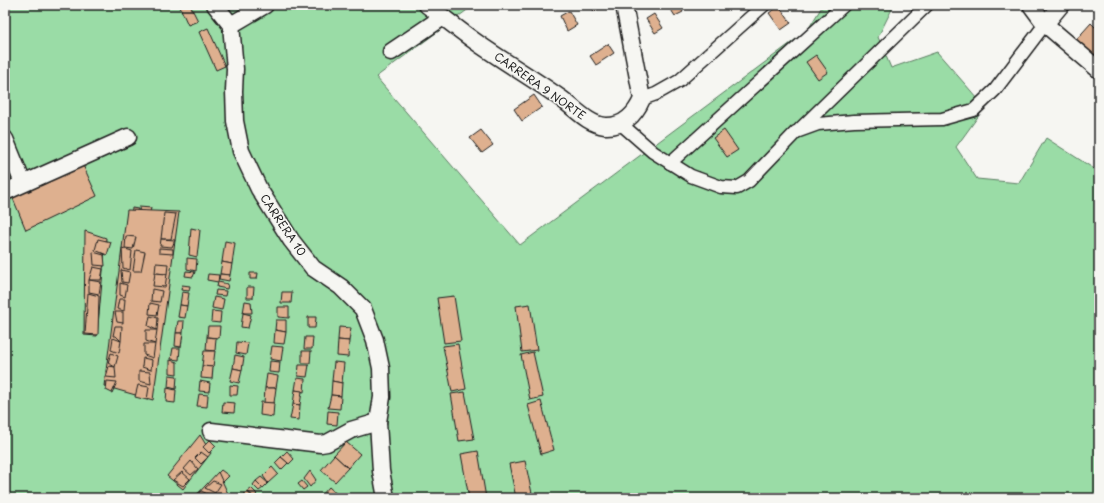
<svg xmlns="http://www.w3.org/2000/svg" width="1104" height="503" viewBox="0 0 1104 503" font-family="'Playpen Sans',sans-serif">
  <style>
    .green { fill: #9adca6; stroke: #5b7c61 }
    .building { fill: #deb08f; stroke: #1c1c1c }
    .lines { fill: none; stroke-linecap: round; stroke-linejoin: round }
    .pedestrian-casing { stroke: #1c1c1c; stroke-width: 15 }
    .minor-casing { stroke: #1c1c1c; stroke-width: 19 }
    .pedestrian { stroke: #f6f6f2; stroke-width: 12 }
    .minor { stroke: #f6f6f2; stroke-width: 16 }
    .labels { text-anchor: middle; stroke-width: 3; stroke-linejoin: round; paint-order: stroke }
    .street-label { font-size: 11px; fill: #1c1c1c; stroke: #f6f6f2 }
  </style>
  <rect width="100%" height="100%" fill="#f6f6f2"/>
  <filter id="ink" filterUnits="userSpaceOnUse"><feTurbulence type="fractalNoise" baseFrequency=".025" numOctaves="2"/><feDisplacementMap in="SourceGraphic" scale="8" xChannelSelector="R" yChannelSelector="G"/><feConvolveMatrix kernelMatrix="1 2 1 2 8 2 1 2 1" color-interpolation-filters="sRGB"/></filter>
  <g filter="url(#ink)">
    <!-- green -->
    <polygon class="green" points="5,5 474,5 376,77 520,245 807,31 823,5 894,5 878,37 891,68 937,52 985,107 956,147 977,179 1019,183 1046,138 1099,172 1099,498 5,498"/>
    <!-- building -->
    <g class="building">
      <polygon points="179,5 190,5 198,21 188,25"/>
      <polygon points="590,5 604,5 594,11"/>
      <polygon points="668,5 679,5 683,12 675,16"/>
      <polygon points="779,6 791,23 781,30 769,13"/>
      <polygon points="569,11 577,25 567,31 560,16"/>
      <polygon points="654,14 663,28 655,33 646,19"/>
      <polygon points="1091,23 1099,31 1099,61 1074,42"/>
      <polygon points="208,28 225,66 216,70 199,32"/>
      <polygon points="608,44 614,53 596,65 590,56"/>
      <polygon points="816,55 828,72 818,79 806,62"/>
      <polygon points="534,95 542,107 522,121 514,109"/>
      <polygon points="481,130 493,145 482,153 470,138"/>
      <polygon points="724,130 738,150 727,157 713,138"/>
      <polygon points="82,163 97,196 26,230 12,196"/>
      <polygon points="139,207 151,208 149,217 140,216"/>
      <polygon points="132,208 138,209 137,236 128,234"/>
      <polygon points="127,210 179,212 153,400 104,386"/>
      <polygon points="164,213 176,214 171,239 161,239"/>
      <polygon points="191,228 200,230 197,257 189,255"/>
      <polygon points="85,231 106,238 97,336 84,335"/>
      <polygon points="126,236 136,237 133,249 125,248"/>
      <polygon points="98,239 111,242 107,255 95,250"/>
      <polygon points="161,239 175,240 172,247 160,246"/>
      <polygon points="225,241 235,243 232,264 222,262"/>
      <polygon points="122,248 132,251 130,270 123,268"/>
      <polygon points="159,248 173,249 173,254 159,253"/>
      <polygon points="136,250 145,252 141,271 133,271"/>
      <polygon points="93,252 104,255 105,266 94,265"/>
      <polygon points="187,258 197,259 196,271 187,269"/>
      <polygon points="222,262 232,264 230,275 220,274"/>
      <polygon points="156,263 168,264 167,274 155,273"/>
      <polygon points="93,267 103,269 101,280 89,280"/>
      <polygon points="121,270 130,272 128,283 122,282"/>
      <polygon points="186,271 195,272 193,277 185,276"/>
      <polygon points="155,273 167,274 165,287 153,286"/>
      <polygon points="250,273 258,273 257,279 250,279"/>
      <polygon points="208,274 219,275 218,282 207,280"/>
      <polygon points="220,274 230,275 229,281 219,279"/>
      <polygon points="89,280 101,282 99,294 89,292"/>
      <polygon points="218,282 228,284 227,289 217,287"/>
      <polygon points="120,283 127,285 125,297 120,295"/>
      <polygon points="182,285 190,286 189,291 181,290"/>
      <polygon points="247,287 254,287 253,298 247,298"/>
      <polygon points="152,289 162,291 160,302 151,301"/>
      <polygon points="216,290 226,291 225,296 215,295"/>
      <polygon points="182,292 189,293 187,306 180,305"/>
      <polygon points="282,292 292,292 291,303 281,303"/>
      <polygon points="88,293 99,296 98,335 85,334"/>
      <polygon points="454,296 461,341 444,343 437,298"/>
      <polygon points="214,297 224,299 222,310 212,308"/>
      <polygon points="119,299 125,299 124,311 117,309"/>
      <polygon points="245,301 251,302 252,313 243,313"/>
      <polygon points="150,303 159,305 157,315 149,314"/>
      <polygon points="530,304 537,350 522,352 516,306"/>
      <polygon points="180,305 187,306 185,318 178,317"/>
      <polygon points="278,307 289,307 289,318 278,317"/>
      <polygon points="212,311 221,312 220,323 211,322"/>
      <polygon points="115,312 123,312 123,323 117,322"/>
      <polygon points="243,313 251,315 248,328 241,327"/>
      <polygon points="150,316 158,318 157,330 148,326"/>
      <polygon points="308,317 316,317 315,328 308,328"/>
      <polygon points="276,320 286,320 286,332 275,330"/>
      <polygon points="178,321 184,321 183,333 176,333"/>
      <polygon points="115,326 122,326 121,341 116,336 113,336"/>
      <polygon points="208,326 220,326 219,338 207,337"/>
      <polygon points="339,327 351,328 349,341 338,340"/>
      <polygon points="146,330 157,330 155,344 146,341"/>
      <polygon points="275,330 286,332 284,344 274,343"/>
      <polygon points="176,333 183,333 181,347 175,346"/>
      <polygon points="207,337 216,338 215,351 206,350"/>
      <polygon points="305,337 313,337 312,349 304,349"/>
      <polygon points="113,338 121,341 119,353 111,350"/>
      <polygon points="338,340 349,341 348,357 337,356"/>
      <polygon points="237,342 248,343 246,355 236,353"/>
      <polygon points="144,344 155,344 153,358 144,355"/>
      <polygon points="458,344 466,389 452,392 443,346"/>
      <polygon points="272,346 283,347 281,361 270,359"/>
      <polygon points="173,348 180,348 179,360 171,359"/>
      <polygon points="204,351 215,351 213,367 202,366"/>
      <polygon points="302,351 311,351 310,363 302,363"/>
      <polygon points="533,352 543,397 530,400 521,355"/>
      <polygon points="111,353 118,356 115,367 108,363"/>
      <polygon points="235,355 244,357 242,370 233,368"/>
      <polygon points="143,358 152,360 151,370 142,367"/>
      <polygon points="170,360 177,362 177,374 170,373"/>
      <polygon points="270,361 280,362 279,373 269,372"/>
      <polygon points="334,362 344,363 342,383 332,381"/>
      <polygon points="299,365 309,365 307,377 298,376"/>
      <polygon points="109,366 115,367 116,378 106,377"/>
      <polygon points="202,366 213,367 212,379 201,378"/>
      <polygon points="233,368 242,370 239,383 230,381"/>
      <polygon points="139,371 150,372 151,384 139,381"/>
      <polygon points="267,374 278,376 276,388 265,388"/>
      <polygon points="169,375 177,376 176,389 168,387"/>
      <polygon points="297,378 305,379 304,392 295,390"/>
      <polygon points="107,381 117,382 112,393 106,390"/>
      <polygon points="200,381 210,383 209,392 199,391"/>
      <polygon points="332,381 342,383 341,396 331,395"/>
      <polygon points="138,385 149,387 147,400 135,397"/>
      <polygon points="230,385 238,386 237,395 230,395"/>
      <polygon points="167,388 176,390 175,403 166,402"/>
      <polygon points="265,388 276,388 274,403 264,403"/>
      <polygon points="295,390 302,391 300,405 293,404"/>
      <polygon points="465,392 474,439 459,441 451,394"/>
      <polygon points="199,394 208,395 207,407 197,406"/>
      <polygon points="331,395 341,396 340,409 328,408"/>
      <polygon points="541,401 554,450 541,454 528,405"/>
      <polygon points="223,402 235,403 234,413 222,412"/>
      <polygon points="261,402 274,403 273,417 260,415"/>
      <polygon points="293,404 300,405 299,420 290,419"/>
      <polygon points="328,411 338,412 337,425 327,424"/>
      <polygon points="200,435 211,453 183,489 167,476"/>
      <polygon points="210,440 216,446 209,453 203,447"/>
      <polygon points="346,442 360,454 348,468 334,455"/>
      <polygon points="287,451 294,459 289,464 281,457"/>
      <polygon points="478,451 486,498 469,498 461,454"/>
      <polygon points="201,452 208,457 201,464 195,458"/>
      <polygon points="334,455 348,468 335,482 321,470"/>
      <polygon points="281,457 288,463 281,470 275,463"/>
      <polygon points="191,461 198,469 191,475 184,469"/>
      <polygon points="525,461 533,498 516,498 509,464"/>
      <polygon points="272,467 278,474 268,483 263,476"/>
      <polygon points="221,470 229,476 223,482 214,477"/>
      <polygon points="310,471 316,480 310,487 304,479"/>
      <polygon points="182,472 190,479 183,486 173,480"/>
      <polygon points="218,472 230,498 194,498"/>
      <polygon points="261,477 268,483 263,488 256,481"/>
      <polygon points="213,481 221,484 215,493 205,488"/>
      <polygon points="256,481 263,488 259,491 253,485"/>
      <polygon points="302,481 307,487 303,490 298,484"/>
      <polygon points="329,487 341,498 324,498 321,496"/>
      <polygon points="251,488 257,494 254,497 247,491"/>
      <polygon points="201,491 210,495 207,498 196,498 194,497"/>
      <polygon points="247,491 253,498 241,498"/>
    </g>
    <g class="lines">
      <defs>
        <g id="pedestrian">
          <polyline points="642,99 656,94 679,81 764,5"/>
          <polyline points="621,124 653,152 691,176 721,187 737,188 749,181 796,132 818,124 854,121 942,119 974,110 995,90 1045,24"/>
          <polyline points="800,129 927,5"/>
          <polyline points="670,163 844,5"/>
        </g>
        <g id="minor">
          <polyline points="215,5 231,25 235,69 234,91 235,121 241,151 259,189 291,240 313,268 341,287 363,309 375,340 381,368 382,397 378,422 381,471 386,498"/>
          <path d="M427 5C443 17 459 30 476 42 503 61 532 78 559 97 574 107 587 124 605 126 623 127 635 115 642 99L624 5"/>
          <polyline points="1031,5 1045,24 1099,70"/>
          <polyline points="1045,24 1061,5"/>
          <polyline points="231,25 265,5"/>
          <polyline points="391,52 443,17"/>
          <polyline points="5,139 23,183"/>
          <polyline points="5,192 128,137"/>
          <polyline points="211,431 321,444 327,443 351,430 378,422"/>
        </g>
      </defs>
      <!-- pedestrian casing -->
      <use href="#pedestrian" class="pedestrian-casing"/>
      <!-- minor casing -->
      <use href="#minor" class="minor-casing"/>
      <!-- pedestrian -->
      <use href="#pedestrian" class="pedestrian"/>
      <!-- minor -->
      <use href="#minor" class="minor"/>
    </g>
  </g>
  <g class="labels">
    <!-- street labels -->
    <g class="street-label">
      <text transform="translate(540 86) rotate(35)" y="4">CARRERA 9 NORTE</text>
      <text transform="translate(283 225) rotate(56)" y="4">CARRERA 10</text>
    </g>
  </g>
  <!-- margin -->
  <rect width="1104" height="503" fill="none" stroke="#f6f6f2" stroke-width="20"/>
  <rect x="10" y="10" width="1084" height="483" fill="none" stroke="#1c1c1c" stroke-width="1.5" filter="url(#ink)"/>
</svg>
